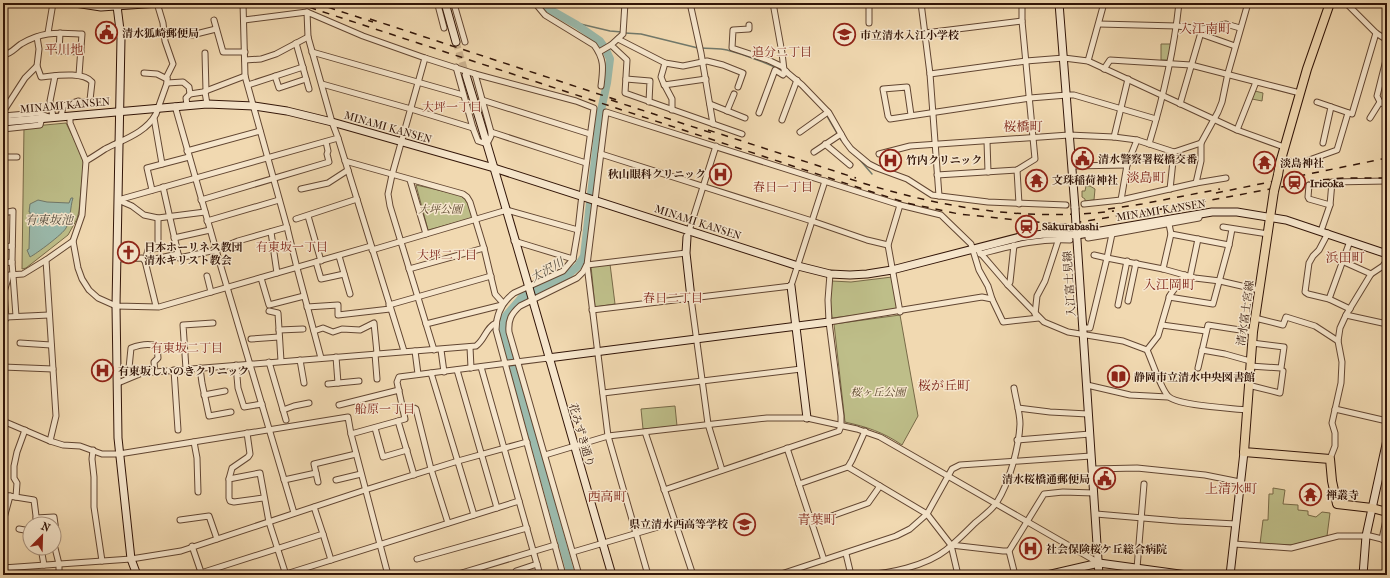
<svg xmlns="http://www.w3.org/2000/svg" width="1390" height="578" viewBox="0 0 1390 578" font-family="'IM FELL French Canon','Noto Serif JP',serif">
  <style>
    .green { fill: #bebe89; stroke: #786a48 }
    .water { fill: #9bbaac; stroke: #71786a }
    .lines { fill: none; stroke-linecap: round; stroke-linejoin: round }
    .stream { stroke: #71786a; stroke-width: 1.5 }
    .river { stroke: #9bbaac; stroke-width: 8 }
    .secondary-tunnel { stroke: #cbb28f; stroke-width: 7; stroke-dasharray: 7 3.5; stroke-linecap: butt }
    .street-casing { stroke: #624632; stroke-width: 7 }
    .secondary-casing { stroke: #321508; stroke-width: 9 }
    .primary-casing { stroke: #321508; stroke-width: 10 }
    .street { stroke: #f6e6cc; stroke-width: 5 }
    .secondary { stroke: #f6e6cc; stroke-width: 7 }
    .primary { stroke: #f1d9b1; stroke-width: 8 }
    .rail { stroke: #321508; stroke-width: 1.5; stroke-dasharray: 7 7; stroke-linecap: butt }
    .secondary-bridge-casing { stroke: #321508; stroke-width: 9; stroke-linecap: butt }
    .primary-bridge-casing { stroke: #321508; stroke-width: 10; stroke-linecap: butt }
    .secondary-bridge { stroke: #f6e6cc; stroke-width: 7 }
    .primary-bridge { stroke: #f1d9b1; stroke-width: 8 }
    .labels { text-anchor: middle; stroke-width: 3; stroke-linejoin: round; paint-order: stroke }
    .poi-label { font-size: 11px; font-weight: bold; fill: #321508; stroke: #f6e6cc; text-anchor: start }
    .street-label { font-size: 11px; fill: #321508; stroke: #f6e6cc }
    .park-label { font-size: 11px; font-style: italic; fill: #5c482f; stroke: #f6e6cc }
    .neighbourhood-label { font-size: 12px; fill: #7a1f14; stroke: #f6e6cc }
    .water-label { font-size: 12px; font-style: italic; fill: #574f41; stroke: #f6e6cc }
    .quarter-label { font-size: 13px; fill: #7a1f14; stroke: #f6e6cc }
  </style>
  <rect width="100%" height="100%" fill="#f1d9b1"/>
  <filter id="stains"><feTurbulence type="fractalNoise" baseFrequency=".005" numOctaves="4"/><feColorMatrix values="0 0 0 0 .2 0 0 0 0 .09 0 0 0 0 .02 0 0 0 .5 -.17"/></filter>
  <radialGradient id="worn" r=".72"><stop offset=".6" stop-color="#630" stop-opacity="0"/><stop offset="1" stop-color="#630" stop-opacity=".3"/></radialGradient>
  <!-- green -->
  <g class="green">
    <polygon points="1161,44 1172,44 1169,60 1161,60"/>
    <polygon points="1255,91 1263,93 1262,101 1252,99"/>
    <polygon points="66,123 84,159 79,211 77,219 68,235 26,268 22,269 24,127"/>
    <path d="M416 185 460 195C468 200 470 209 473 218L428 230Z"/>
    <polygon points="1086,186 1090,186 1095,189 1094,200 1085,201 1085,199 1082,197 1082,191 1085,191"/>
    <polygon points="610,264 615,304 595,307 591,266"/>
    <polygon points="892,277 897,310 832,318 830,300 832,281 851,282"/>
    <path d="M900 315 918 416 902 445C883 432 867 427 845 422L834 324Z"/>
    <polygon points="675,406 677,426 643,429 641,409"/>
    <polygon points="1273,488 1285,490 1283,504 1298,505 1298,510 1308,511 1308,515 1316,517 1322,512 1330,513 1327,536 1292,545 1260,544 1263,520 1268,520 1269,494 1273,494"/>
  </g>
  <!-- water -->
  <path class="water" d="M71 198H73C70 207 71 219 66 228 63 234 36 254 30 257L27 250 29 249 30 212H29L30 204 38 200 47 202 69 203Z"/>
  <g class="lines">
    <!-- stream -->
    <g class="stream">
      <polyline points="572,22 610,31 622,32"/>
      <polyline points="625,33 641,34 698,48"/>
      <path d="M701 48C710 49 719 48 727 50 739 53 774 65 783 72"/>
      <polyline points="827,116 841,140"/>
      <polyline points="860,160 872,174"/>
    </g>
    <!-- river -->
    <polyline class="river" points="543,3 549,9 577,25 600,41 605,48 610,59 607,83 600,115 584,256 578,266 569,274 522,297 504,318 503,330 571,575"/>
    <!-- secondary-tunnel -->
    <polyline class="secondary-tunnel" points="456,42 466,75"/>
    <defs>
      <g id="street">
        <polyline points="243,3 245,76 287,227 297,268 321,358"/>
        <path d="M535 3 545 15 594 45C605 60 603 69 601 86"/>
        <polyline points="625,3 623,34 611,45 627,60 625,93 742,134"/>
        <polyline points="690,3 701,53 713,124"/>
        <polyline points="773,3 782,53 784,70 802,85 829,113 845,141 851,149 869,164 877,168 907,179 932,195 988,202 1066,205"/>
        <polyline points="921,3 930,74 939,196"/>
        <polyline points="1346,3 1376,33 1387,40"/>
        <polyline points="446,6 454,4 465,42"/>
        <polyline points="214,20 223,52 245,52"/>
        <polyline points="244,20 307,12"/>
        <polyline points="869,23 869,3"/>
        <polyline points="1099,24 1177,26 1202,29 1226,24 1240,28"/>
        <polyline points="749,25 749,29 733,30 732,48 768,60 783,67"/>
        <polyline points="444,28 438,5 445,3"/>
        <polyline points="48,33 53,3"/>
        <polyline points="60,33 59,51 81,52"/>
        <polyline points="925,33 1022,21"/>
        <polyline points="1201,34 1235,46"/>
        <polyline points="192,35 216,29"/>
        <polyline points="618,39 665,63 683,66 707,61 723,65 743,73 738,87"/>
        <polyline points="296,43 309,89"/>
        <polyline points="312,52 463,95"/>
        <polyline points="599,52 611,45"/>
        <polyline points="205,53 206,91"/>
        <path d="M3 55C11 54 15 48 21 44 44 31 56 33 82 34L79 75"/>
        <polyline points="1387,56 1377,96 1380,102 1387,106"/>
        <polyline points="425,58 392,175 388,194 390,206 434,350"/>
        <polyline points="245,60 261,59 276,54 308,37"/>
        <polyline points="1088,61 1104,3"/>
        <polyline points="665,63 661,77 663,82 672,99 672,110"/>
        <path d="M37 66 41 77C54 76 83 71 92 82L90 100 87 103 78 101 63 106 61 117"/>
        <polyline points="456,67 473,128 478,141 487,144 491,136 491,132"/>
        <polyline points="1104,69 1110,60 1191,65 1300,93"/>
        <polyline points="144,73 157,74 167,79"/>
        <polyline points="475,74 491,132 586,163"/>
        <polyline points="930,74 1026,61 1064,58 1088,61 1237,130 1284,147"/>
        <polyline points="275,76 279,88 306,79"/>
        <polyline points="626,79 650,81 649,102"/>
        <polyline points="167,83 183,82 189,87 190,94"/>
        <polyline points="322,84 411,109 473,128"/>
        <polyline points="248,85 303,67"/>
        <polyline points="664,85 706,79"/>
        <polyline points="205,92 207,104"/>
        <polyline points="482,100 590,134"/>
        <polyline points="1317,102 1352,114 1376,33"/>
        <polyline points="710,104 745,118"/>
        <polyline points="1180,104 1202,29"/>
        <polyline points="187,105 186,98 190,94 203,92 245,76"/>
        <polyline points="175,106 216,250 294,513"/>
        <polyline points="727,111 734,94"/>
        <polyline points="3,112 25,78 37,66 39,49 37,37"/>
        <polyline points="759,113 775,70 783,75 786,71"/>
        <polyline points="911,115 907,87 883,89 888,116 890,119 1030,98 1067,95 1074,95 1156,119"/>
        <polyline points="3,116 38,113 49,117"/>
        <polyline points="53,117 50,101 55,76"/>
        <polyline points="154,118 162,164"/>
        <polyline points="1370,118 1380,102"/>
        <polyline points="782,120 797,80"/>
        <polyline points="3,129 40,125 42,118"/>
        <polyline points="1237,130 1256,82"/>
        <polyline points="800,132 828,112"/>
        <polyline points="1114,137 1128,79"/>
        <polyline points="338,138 404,351"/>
        <polyline points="987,141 988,172"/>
        <polyline points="1323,143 1331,107"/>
        <polyline points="825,144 850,165"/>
        <path d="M1149 144C1163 98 1174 51 1179 3"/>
        <polyline points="187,151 260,131"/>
        <polyline points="814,152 841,134"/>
        <polyline points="601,154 812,221 867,240 888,245"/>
        <polyline points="879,154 910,146 1069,135 1114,137 1137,140 1174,152 1201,143 1218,112 1222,102 1228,73 1248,3"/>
        <polyline points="3,157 17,157"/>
        <polyline points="1281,158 1298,164 1337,150 1348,113"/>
        <path d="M86 161C93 157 99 153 105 149 122 140 146 133 156 114L167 83V76L173 64 165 41 163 23 157 3"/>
        <polyline points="345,161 463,194 467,197 470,202 484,248 495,294 503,303"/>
        <polyline points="1072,166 1127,165"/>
        <polyline points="1017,170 1019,204"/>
        <polyline points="937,175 1017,170 1035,159 1022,21 1022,3"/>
        <polyline points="410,180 426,234"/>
        <polyline points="1196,183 1201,161 1201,143"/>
        <polyline points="1309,185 1308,197 1309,199 1330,205"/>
        <polyline points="163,187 179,258 216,250 238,241 287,227"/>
        <polyline points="301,189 328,183 348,170"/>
        <polyline points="1170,189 1174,152"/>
        <polyline points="152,190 147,168 189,157"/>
        <path d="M118 200 338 138 332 122 308 37 307 12 363 36 425 58 475 74 576 101 594 108 581 203 578 230 573 259 563 271 514 293C502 302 496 315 496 330L563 575"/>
        <polyline points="118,200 132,206 144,215 158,218 205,212"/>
        <polyline points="201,200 329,162 327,154 328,151 326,142"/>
        <polyline points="1121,200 1127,165 1137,140"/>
        <polyline points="1084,204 1121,200 1196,183 1226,178"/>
        <polyline points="900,205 888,245 900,312"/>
        <polyline points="3,213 13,211 12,262 16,316"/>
        <polyline points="308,216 321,261"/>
        <polyline points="296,219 357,199"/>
        <polyline points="207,221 279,200"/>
        <polyline points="1223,227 1268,234"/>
        <polyline points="1321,231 1330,205 1332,182 1387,181"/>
        <polyline points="271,232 277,273"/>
        <polyline points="1328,233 1319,250 1313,256 1309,263 1305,292 1308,294 1329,299 1350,309"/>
        <polyline points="688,234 716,146"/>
        <polyline points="1171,234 1229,245"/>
        <polyline points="174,238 210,230"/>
        <polyline points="1088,238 1112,234"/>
        <polyline points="73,241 78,268 82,279 89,290 98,298 116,306 159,307 371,246"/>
        <polyline points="514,241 573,259"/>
        <polyline points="3,247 12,246"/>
        <path d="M977 249 1008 285 1044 322 1068 332 1123 341 1147 350C1152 361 1161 389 1168 396 1177 406 1231 408 1247 410"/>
        <polyline points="372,250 507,210 578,230"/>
        <path d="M980 254C1011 246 1038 238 1070 240"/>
        <polyline points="1094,255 1107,258 1112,234 1199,218 1200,214"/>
        <polyline points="339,256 350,294"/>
        <polyline points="117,259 142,258 145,261 178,254"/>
        <polyline points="1342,261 1371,274"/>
        <polyline points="316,262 321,279 344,274"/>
        <polyline points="3,263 12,262"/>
        <polyline points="587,265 686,253"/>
        <polyline points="409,269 484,248"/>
        <polyline points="1163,269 1171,234 1169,224"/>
        <polyline points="207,276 211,292"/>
        <polyline points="1190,277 1198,239"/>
        <polyline points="261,278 269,305 304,296"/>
        <polyline points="1008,285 1010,282 1014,245"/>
        <polyline points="1169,297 1213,304 1229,245 1232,229"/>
        <polyline points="691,298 708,424 722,470"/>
        <polyline points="1329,299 1350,241"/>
        <polyline points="1128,301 1136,263"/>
        <polyline points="389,305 491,276"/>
        <polyline points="1118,305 1127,261"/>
        <polyline points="156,306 145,261 148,250 158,248 158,218"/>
        <polyline points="307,307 338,305 338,315 390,309"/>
        <polyline points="592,310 791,286 825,181"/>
        <polyline points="269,311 278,313 281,361"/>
        <polyline points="1035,314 1037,296 1045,281 1059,238"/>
        <polyline points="1346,315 1387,324"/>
        <polyline points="6,317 49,315"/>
        <polyline points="1255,318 1283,325 1286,317 1315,326 1338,341"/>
        <polyline points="3,320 6,319 4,292 9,275 23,274 46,260"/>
        <polyline points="829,322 982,297 992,299 1003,322 1039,318"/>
        <polyline points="426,324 502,305"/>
        <polyline points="1162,325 1206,331"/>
        <polyline points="1083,328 1090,328 1107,258 1163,269 1195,278 1220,281 1259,290"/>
        <polyline points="279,330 303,329"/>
        <polyline points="314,331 323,328 333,332 342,329 360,330 374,323 377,353"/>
        <polyline points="251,339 279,337"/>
        <polyline points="20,343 51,345"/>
        <polyline points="470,347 471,368"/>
        <polyline points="441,350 444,372"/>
        <polyline points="1147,350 1158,336 1170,295 1185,275"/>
        <polyline points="1202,350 1225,354 1250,361"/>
        <polyline points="415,351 418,374"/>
        <polyline points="375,354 377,379"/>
        <polyline points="336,357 338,383"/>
        <polyline points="300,360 304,383"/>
        <polyline points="269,362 286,420"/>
        <polyline points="236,365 238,388 244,407 262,404"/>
        <polyline points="1250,366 1281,368 1284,347 1252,343"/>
        <polyline points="3,367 53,369"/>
        <polyline points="481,367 540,575"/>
        <polyline points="200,368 202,383 209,416 231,412"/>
        <polyline points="1198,368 1208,325 1253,332"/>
        <polyline points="186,369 183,325 213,323"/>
        <polyline points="174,370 178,430"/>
        <polyline points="457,370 497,508"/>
        <polyline points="431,373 474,515"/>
        <path d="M128 378 131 348C139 345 149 343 157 346L158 358 154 362 155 372"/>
        <path d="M118 383 142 373 476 346C485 340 486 327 496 323"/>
        <polyline points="328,384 359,381"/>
        <polyline points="3,385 3,392"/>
        <polyline points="1087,385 1130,395 1168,397"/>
        <polyline points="1248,385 1280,393 1283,371"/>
        <polyline points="603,393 801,369"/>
        <polyline points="204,395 225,391"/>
        <polyline points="339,405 399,390"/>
        <polyline points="1018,408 1050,412 1088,414"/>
        <polyline points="1335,409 1387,421"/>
        <polyline points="283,410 294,406 309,403"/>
        <polyline points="403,410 405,419 398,421 414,475"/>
        <polyline points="3,421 50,441 63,445 80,446 102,454 119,454 348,417 351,434 388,575"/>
        <polyline points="375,428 383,457 407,450"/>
        <polyline points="645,432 693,575"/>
        <polyline points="351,434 398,421"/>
        <polyline points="1017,440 1090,434"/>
        <polyline points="50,441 56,416 46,260 73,241 82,215 86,161 70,123 70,116"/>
        <polyline points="194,442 197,458 198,492"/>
        <polyline points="787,448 824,560"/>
        <polyline points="93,450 92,459 94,477 94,507 102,561"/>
        <polyline points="545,455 608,436 767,418 807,418 857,429 880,437 1099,563"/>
        <polyline points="1330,459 1335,446 1335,433 1332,423 1341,383 1342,362 1338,341 1340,328 1346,315 1371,274 1383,266 1387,260"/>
        <polyline points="848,467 927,514 951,545 958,575"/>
        <polyline points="1093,469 1137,468 1205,475 1240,482"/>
        <polyline points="229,479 232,468 248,457 250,454 247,433"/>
        <polyline points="284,480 316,473"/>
        <polyline points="336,480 361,474"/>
        <polyline points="318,482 314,464 356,454"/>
        <polyline points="799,484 848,467 852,460 865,431"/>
        <polyline points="664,490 839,431 841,426 841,416 829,322 828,300 830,274"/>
        <polyline points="3,495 34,500 37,524"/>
        <polyline points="16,497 17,483 14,478 14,466 17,452 25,430"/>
        <polyline points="263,498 234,502 230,501 229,498 229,479 260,473 269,522 286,575"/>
        <polyline points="1096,514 1178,521 1236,524"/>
        <polyline points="1387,515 1382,539 1387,543"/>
        <polyline points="36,518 54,517 57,538 54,539"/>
        <polyline points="180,520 209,516 217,539"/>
        <polyline points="448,523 431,469 416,409 414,408 403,410 397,382 399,377 548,358"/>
        <polyline points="812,523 868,503 880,486"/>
        <polyline points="19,529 30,531"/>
        <polyline points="3,534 4,518 10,496"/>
        <polyline points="323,534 331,560"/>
        <polyline points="1234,544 1291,548 1338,536 1370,536 1382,539"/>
        <polyline points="951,545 1003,551 1009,551"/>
        <polyline points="192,546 202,575"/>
        <polyline points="41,548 44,565"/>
        <polyline points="55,548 59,564 59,575"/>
        <polyline points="573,552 675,522"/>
        <polyline points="846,554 851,575"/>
        <polyline points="417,559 527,528"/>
        <polyline points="3,568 131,559 181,551 365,490 458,461 527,442"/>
        <polyline points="1137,568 1144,484"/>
        <polyline points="201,573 323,534 314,507"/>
        <polyline points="283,575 519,501"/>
        <polyline points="380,575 387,573"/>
        <polyline points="455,575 555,545"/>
        <polyline points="517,575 516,571 537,564"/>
        <path d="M579 575 509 332C508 320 511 314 520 306L577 278 583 272 586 266"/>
        <polyline points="648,575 608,436 587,265 606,112 900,205 941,215 971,244 979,270 988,286 992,299"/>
        <polyline points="778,575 896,536 910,529 927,514 952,469 960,465 1091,456"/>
        <path d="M863 575C888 574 926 566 946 550 956 542 966 532 975 523 982 517 992 510 997 502 1009 483 1019 448 1020 424 1020 413 1016 400 1014 388"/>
        <polyline points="1015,575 1009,551 1044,494 1063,492 1094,493"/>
      </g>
      <g id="secondary">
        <polyline points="75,3 101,7 159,3"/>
        <polyline points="445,3 456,42"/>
        <polyline points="1059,3 1075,208"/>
        <polyline points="117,6 121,38 116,306 118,438 131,559 137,575"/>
        <path d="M466 75C517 241 563 408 612 575"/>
        <polyline points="3,122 207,104 254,106 287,111 332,122 494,168 798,266 830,274 850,275 867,274 892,270 1020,237 1044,234 1077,235 1212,212 1237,212 1286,220 1387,254"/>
        <polyline points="1076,225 1099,575"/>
        <polyline points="687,237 686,253 691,298"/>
        <polyline points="791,286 807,418"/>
        <polyline points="548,358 829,322"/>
        <polyline points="1047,575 1099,563 1187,575"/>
        <polyline points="1230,575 1244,452"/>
        <polyline points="1363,575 1366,536 1387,440"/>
      </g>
      <g id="primary">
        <polyline points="1278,175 1280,163 1307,69 1330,3"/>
        <polyline points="1274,191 1253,332 1244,452 1330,459 1332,481 1337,504 1372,508 1387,512"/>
      </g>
    </defs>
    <!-- street casing -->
    <use href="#street" class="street-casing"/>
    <!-- secondary casing -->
    <use href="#secondary" class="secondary-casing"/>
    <!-- primary casing -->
    <use href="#primary" class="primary-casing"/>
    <!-- street -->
    <use href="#street" class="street"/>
    <!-- secondary -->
    <use href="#secondary" class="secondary"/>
    <!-- primary -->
    <use href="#primary" class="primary"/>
    <!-- rail -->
    <g class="rail">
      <polyline points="296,3 869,191 907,203 959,214 1056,224 1067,224 1168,208 1319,180 1344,178 1387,178"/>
      <polyline points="315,3 373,22"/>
      <polyline points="370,19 617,100"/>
      <polyline points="611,100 712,133"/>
      <polyline points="708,130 856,178"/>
      <path d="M850 179C937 207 1023 222 1114 211"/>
      <polyline points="1216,193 1387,158"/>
      <polyline points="1108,209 1142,204 1220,189"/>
    </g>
    <defs>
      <polyline id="secondary-bridge" points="1075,208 1076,225"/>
      <polyline id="primary-bridge" points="1274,191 1278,175"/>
    </defs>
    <!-- secondary-bridge casing -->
    <use href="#secondary-bridge" class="secondary-bridge-casing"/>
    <!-- primary-bridge casing -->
    <use href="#primary-bridge" class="primary-bridge-casing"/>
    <!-- secondary-bridge -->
    <use href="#secondary-bridge" class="secondary-bridge"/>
    <!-- primary-bridge -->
    <use href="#primary-bridge" class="primary-bridge"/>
  </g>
  <!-- icons -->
  <defs>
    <symbol id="civic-ring" viewBox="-11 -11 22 22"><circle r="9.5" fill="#f6e6cc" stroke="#8f2418" stroke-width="1.5"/><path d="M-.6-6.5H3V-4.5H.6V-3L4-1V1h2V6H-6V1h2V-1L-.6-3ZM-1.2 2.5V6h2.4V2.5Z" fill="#8f2418"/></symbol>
    <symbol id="school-ring" viewBox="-11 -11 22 22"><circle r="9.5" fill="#f6e6cc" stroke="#8f2418" stroke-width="1.5"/><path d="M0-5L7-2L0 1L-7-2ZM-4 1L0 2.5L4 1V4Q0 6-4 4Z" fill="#8f2418"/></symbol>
    <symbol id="hospital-ring" viewBox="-11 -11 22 22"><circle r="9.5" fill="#f6e6cc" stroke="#8f2418" stroke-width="1.5"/><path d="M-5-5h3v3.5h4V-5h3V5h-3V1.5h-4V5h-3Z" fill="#8f2418"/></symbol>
    <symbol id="temple-ring" viewBox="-11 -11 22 22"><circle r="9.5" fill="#f6e6cc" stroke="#8f2418" stroke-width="1.5"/><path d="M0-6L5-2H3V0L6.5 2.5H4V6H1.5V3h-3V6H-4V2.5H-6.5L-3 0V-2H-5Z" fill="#8f2418"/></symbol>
    <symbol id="station-ring" viewBox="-11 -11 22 22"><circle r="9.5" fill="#f6e6cc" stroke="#8f2418" stroke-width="1.5"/><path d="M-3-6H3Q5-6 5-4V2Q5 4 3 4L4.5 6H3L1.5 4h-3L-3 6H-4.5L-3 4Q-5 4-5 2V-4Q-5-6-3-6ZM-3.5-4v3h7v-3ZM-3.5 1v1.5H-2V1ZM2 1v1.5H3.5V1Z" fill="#8f2418"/></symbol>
    <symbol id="church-ring" viewBox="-11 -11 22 22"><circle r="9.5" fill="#f6e6cc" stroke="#8f2418" stroke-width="1.5"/><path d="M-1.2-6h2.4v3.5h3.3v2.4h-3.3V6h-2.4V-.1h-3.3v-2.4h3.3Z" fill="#8f2418"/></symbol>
    <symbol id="library-ring" viewBox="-11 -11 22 22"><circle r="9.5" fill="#f6e6cc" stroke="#8f2418" stroke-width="1.5"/><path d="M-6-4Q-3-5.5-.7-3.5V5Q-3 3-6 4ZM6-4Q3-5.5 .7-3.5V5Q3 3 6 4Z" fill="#8f2418"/></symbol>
  </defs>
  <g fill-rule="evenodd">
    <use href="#civic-ring" x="94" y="20" width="25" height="25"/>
    <use href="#school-ring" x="832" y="22" width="25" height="25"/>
    <use href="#civic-ring" x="1070" y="146" width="25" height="25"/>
    <use href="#hospital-ring" x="878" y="148" width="25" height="25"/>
    <use href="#temple-ring" x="1252" y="150" width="25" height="25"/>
    <use href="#hospital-ring" x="708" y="162" width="25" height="25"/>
    <use href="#temple-ring" x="1024" y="168" width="25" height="25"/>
    <use href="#station-ring" x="1282" y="170" width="25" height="25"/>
    <use href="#station-ring" x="1014" y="214" width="25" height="25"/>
    <use href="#church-ring" x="116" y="240" width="25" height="25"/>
    <use href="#hospital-ring" x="90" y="358" width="25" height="25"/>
    <use href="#library-ring" x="1106" y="364" width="25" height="25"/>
    <use href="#civic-ring" x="1092" y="466" width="25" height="25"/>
    <use href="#temple-ring" x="1298" y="482" width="25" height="25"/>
    <use href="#school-ring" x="732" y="512" width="25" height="25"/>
    <use href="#hospital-ring" x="1018" y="536" width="25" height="25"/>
  </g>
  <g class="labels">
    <!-- poi labels -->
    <g class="poi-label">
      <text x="122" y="37">清水狐崎郵便局</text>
      <text x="860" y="39">市立清水入江小学校</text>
      <text x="1098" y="163">清水警察署桜橋交番</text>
      <text x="906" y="164">竹内クリニック</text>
      <text x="1280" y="167">淡島神社</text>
      <text x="706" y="178" text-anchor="end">秋山眼科クリニック</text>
      <text x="1052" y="184">文珠稲荷神社</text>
      <text x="1310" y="187">Irieoka</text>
      <text x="1042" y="230">Sakurabashi</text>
      <text x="144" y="251">日本ホーリネス教団<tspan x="144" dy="13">清水キリスト教会</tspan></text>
      <text x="118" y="375">有東坂しいのきクリニック</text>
      <text x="1134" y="381">静岡市立清水中央図書館</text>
      <text x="1090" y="483" text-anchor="end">清水桜橋通郵便局</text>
      <text x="1326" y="499">禅叢寺</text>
      <text x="728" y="528" text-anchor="end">県立清水西高等学校</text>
      <text x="1046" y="553">社会保険桜ケ丘総合病院</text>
    </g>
    <!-- street labels -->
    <g class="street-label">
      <text transform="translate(65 105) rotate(-5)" y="4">MINAMI KANSEN</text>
      <text transform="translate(388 127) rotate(16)" y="4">MINAMI KANSEN</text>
      <text transform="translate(1161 210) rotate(-9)" y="4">MINAMI KANSEN</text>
      <text transform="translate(698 222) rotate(18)" y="4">MINAMI KANSEN</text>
      <text transform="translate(1069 284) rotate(-94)" y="4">入江富士見線</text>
      <text transform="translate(1245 313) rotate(-82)" y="4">清水富士宮線</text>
      <text transform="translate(582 435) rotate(74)" y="4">花みずき通り</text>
    </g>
    <!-- park labels -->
    <g class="park-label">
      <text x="440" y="213">大坪公園</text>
      <text x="878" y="396">桜ヶ丘公園</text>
    </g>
    <!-- neighbourhood labels -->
    <g class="neighbourhood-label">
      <text x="782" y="56">追分二丁目</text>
      <text x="452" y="111">大坪一丁目</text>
      <text x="783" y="191">春日一丁目</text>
      <text x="292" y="251">有東坂一丁目</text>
      <text x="447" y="259">大坪二丁目</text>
      <text x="673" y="302">春日二丁目</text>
      <text x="187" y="352">有東坂二丁目</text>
      <text x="385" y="413">船原一丁目</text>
    </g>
    <!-- water labels -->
    <g class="water-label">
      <text x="49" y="224">有東坂池</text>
      <text transform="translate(547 270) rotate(-29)" y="4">大沢川</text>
    </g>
    <!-- quarter labels -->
    <g class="quarter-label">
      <text x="1205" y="33">入江南町</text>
      <text x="64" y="54">平川地</text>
      <text x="1023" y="131">桜橋町</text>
      <text x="1146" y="182">淡島町</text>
      <text x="1345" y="262">浜田町</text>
      <text x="1169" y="289">入江岡町</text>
      <text x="944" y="390">桜が丘町</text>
      <text x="1231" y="493">上清水町</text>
      <text x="607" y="501">西高町</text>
      <text x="817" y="524">青葉町</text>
    </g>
  </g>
  <!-- margin -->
  <rect width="1390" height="578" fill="none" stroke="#f1d9b1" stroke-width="16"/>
  <rect x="4" y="4" width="1382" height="570" fill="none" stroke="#321508" stroke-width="2"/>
  <rect x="8" y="8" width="1374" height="562" fill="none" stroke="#321508"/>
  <!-- north arrow -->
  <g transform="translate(42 536) rotate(23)"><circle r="19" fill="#f6e6cc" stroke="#a8927e"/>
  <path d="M0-3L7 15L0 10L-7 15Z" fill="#8f2418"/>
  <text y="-6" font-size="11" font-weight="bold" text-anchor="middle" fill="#321508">N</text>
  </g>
  <rect width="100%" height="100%" filter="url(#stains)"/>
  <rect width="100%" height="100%" fill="url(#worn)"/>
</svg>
